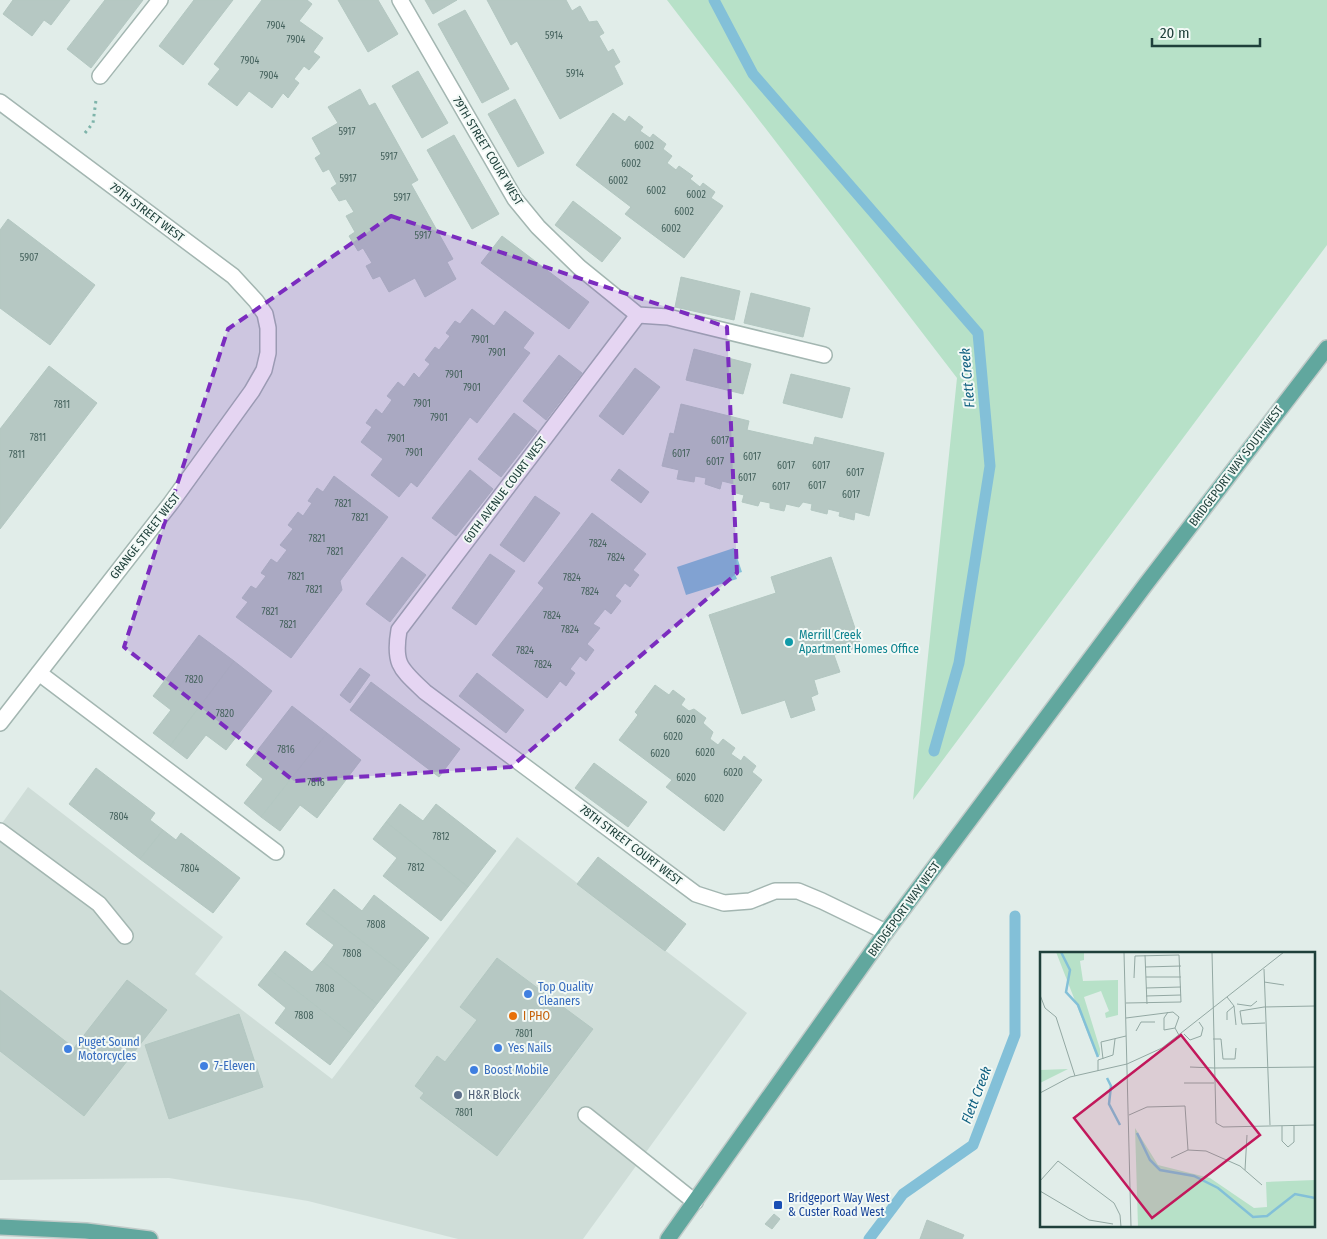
<svg xmlns="http://www.w3.org/2000/svg" width="1327" height="1239" viewBox="0 0 1327 1239" font-family="'Fira Sans Condensed',sans-serif">
  <style>
    .built { fill: #cfddd8 }
    .green { fill: #b7e1c8 }
    .water { fill: #83c0d8 }
    .lines { fill: none; stroke-linecap: round; stroke-linejoin: round }
    .stream { stroke: #83c0d8; stroke-width: 11 }
    .building { fill: #b6c8c3; stroke: #b3c7c1 }
    .lane-casing { stroke: #a3b6b1; stroke-width: 18 }
    .street-casing { stroke: #a3b6b1; stroke-width: 18 }
    .primary-casing { stroke: #c0cac8; stroke-width: 18 }
    .path { stroke: #7eb4aa; stroke-width: 3; stroke-dasharray: 2.5 4; stroke-linecap: butt }
    .lane { stroke: #fff; stroke-width: 15 }
    .street { stroke: #fff; stroke-width: 15 }
    .primary { stroke: #61a79e; stroke-width: 15 }
    .marked { fill: #7b2cbf; fill-opacity: 0.2; stroke: #7b2cbf; stroke-width: 4; stroke-dasharray: 10 6; stroke-linejoin: round }
    .culture-dot { fill: #0f9aa8; stroke: #f2f9f6; stroke-width: 2 }
    .shop-dot { fill: #3f7fe0; stroke: #f2f9f6; stroke-width: 2 }
    .food-dot { fill: #e8710a; stroke: #f2f9f6; stroke-width: 2 }
    .service-dot { fill: #5c6f8a; stroke: #f2f9f6; stroke-width: 2 }
    .transit-dot { fill: #1a4fb4; stroke: #f2f9f6; stroke-width: 2 }
    .labels { text-anchor: middle; stroke-width: 4; stroke-linejoin: round; paint-order: stroke }
    .number-label { font-size: 10px; fill: #45625d }
    .street-label { font-size: 12px; fill: #1f403b; stroke: #f2f9f6 }
    .culture-label { font-size: 12px; fill: #0d838f; stroke: #f2f9f6; text-anchor: start }
    .shop-label { font-size: 12px; fill: #366cbe; stroke: #f2f9f6; text-anchor: start }
    .food-label { font-size: 12px; fill: #c56008; stroke: #f2f9f6; text-anchor: start }
    .service-label { font-size: 12px; fill: #4e5e75; stroke: #f2f9f6; text-anchor: start }
    .transit-label { font-size: 12px; fill: #164399; stroke: #f2f9f6; text-anchor: start }
    .water-label { font-size: 14px; font-style: italic; fill: #136282; stroke: #f2f9f6 }
    .inset-river { fill: none; stroke: #83c0d8; stroke-width: 2.5 }
    .inset-road { fill: none; stroke: #93a8a3; stroke-width: 1 }
    .view { fill: #c2185b; fill-opacity: 0.15; stroke: #c2185b; stroke-width: 2.5 }
    .inset-edge { fill: none; stroke: #1f403b; stroke-width: 2.5 }
  </style>
  <rect width="100%" height="100%" fill="#e1ede9"/>
  <!-- built -->
  <polygon class="built" points="28,787 223,937 195,974 332,1079 517,837 747,1013 583,1239 458,1239 308,1201 169,1178 0,1180 0,826"/>
  <!-- green -->
  <polygon class="green" points="667,0 1327,0 1327,245 913,800 957,378"/>
  <!-- water -->
  <polygon class="water" points="734,548 742,572 735,574 737,579 686,595 677,567"/>
  <g class="lines">
    <!-- stream -->
    <g class="stream">
      <polyline points="714,0 753,74 978,333 990,466 959,663 934,751"/>
      <polyline points="869,1239 903,1194 973,1145 1015,1035 1015,916"/>
    </g>
  </g>
  <!-- building -->
  <g class="building">
    <polygon points="13,0 70,0 51,25 44,20 32,36 3,14"/>
    <polygon points="105,0 143,0 91,68 67,49"/>
    <polygon points="194,0 233,0 183,65 159,46"/>
    <polygon points="262,0 307,0 312,4 299,21 323,38 313,52 320,57 309,70 304,66 294,79 299,83 288,98 283,93 272,108 249,91 237,106 208,84 220,69 214,64"/>
    <polygon points="338,0 378,0 398,34 368,52"/>
    <polygon points="425,0 457,0 433,14"/>
    <polygon points="487,0 566,0 572,11 580,6 589,22 597,21 604,33 599,36 608,52 613,49 620,62 614,66 623,84 560,119 517,41 511,45"/>
    <polygon points="465,10 509,89 482,103 438,24"/>
    <polygon points="418,71 448,123 422,138 392,86"/>
    <polygon points="360,89 369,106 375,103 418,180 411,184 453,259 447,262 456,279 425,297 415,278 389,292 380,276 373,279 366,266 372,263 363,248 358,251 349,236 355,232 346,216 354,212 346,199 339,201 331,188 337,184 329,169 323,172 315,158 321,154 312,138 338,123 328,107"/>
    <polygon points="515,99 544,153 518,167 488,114"/>
    <polygon points="613,113 625,122 629,116 643,127 640,131 650,138 653,134 666,144 663,149 672,156 667,163 676,170 679,166 693,176 690,179 700,187 703,183 715,192 711,198 723,206 684,258 625,214 631,207 576,165"/>
    <polygon points="454,135 499,214 472,229 427,150"/>
    <polygon points="573,201 621,238 602,262 555,225"/>
    <polygon points="8,219 95,285 50,345 0,308 0,230"/>
    <polygon points="502,236 589,302 569,329 481,263"/>
    <polygon points="681,277 740,291 734,320 675,307"/>
    <polygon points="751,293 810,308 803,337 744,323"/>
    <polygon points="472,309 494,326 505,311 534,333 523,348 530,353 477,423 470,417 417,487 411,482 399,497 371,475 383,459 361,442 372,427 366,423 376,409 382,414 392,400 387,396 398,382 404,387 414,373 419,378 430,364 425,360 435,347 439,350 450,336 446,333 455,321 460,324"/>
    <polygon points="694,349 751,364 743,394 686,380"/>
    <polygon points="559,355 582,373 546,420 523,401"/>
    <polygon points="49,366 97,403 0,529 0,429"/>
    <polygon points="635,368 660,387 623,435 599,416"/>
    <polygon points="791,374 850,388 842,418 783,403"/>
    <polygon points="681,404 749,421 747,430 813,445 815,437 884,453 869,516 855,512 854,520 839,516 840,512 828,509 827,514 811,510 812,504 803,502 799,507 786,504 784,511 770,508 770,503 760,501 758,506 742,502 744,495 732,492 734,484 722,481 720,489 705,484 706,478 695,476 694,482 677,479 679,470 662,466 670,433 674,434"/>
    <polygon points="514,413 537,431 501,477 478,459"/>
    <polygon points="619,469 649,492 641,503 611,480"/>
    <polygon points="470,470 493,489 456,536 432,518"/>
    <polygon points="334,476 388,517 340,581 342,590 291,658 236,617 248,602 242,598 251,586 256,589 266,576 261,573 271,559 277,563 287,550 280,545 293,529 288,525 298,512 303,516 312,503 308,501 317,488 323,492"/>
    <polygon points="535,496 560,513 524,562 500,545"/>
    <polygon points="592,513 646,554 633,570 639,575 630,587 625,583 615,596 621,601 611,614 605,609 593,624 600,628 587,644 594,650 586,661 580,656 570,669 575,673 566,686 560,681 547,698 492,655 544,588 538,583"/>
    <polygon points="490,554 515,571 476,625 452,608"/>
    <polygon points="402,557 426,575 390,622 366,604"/>
    <polygon points="831,557 861,646 834,655 840,672 814,680 818,694 811,697 815,710 791,718 785,700 742,714 709,615 776,593 771,577"/>
    <polygon points="199,635 234,661 170,746 153,733 171,710 153,696"/>
    <polygon points="234,661 272,691 226,750 206,735 187,759 170,746"/>
    <polygon points="360,668 370,675 350,703 340,695"/>
    <polygon points="477,673 524,710 506,733 459,696"/>
    <polygon points="371,682 460,749 439,777 350,710"/>
    <polygon points="655,685 669,695 673,690 685,699 681,705 689,711 694,709 706,718 703,723 713,732 710,739 718,745 723,739 735,748 731,754 741,761 744,756 756,766 752,772 762,780 724,831 666,787 672,780 619,740 638,715 635,712"/>
    <polygon points="292,706 327,733 261,817 244,803 263,779 246,765"/>
    <polygon points="327,733 361,760 317,818 300,805 280,831 261,817"/>
    <polygon points="594,763 647,802 628,827 575,788"/>
    <polygon points="96,768 155,813 150,820 163,830 140,859 69,804"/>
    <polygon points="400,804 423,821 436,804 496,851 468,887 386,822"/>
    <polygon points="386,822 468,887 441,921 383,876 397,858 373,839"/>
    <polygon points="163,830 176,840 181,833 240,878 213,913 140,859"/>
    <polygon points="598,857 686,924 665,951 577,884"/>
    <polygon points="334,889 362,911 374,895 429,938 402,972 319,908"/>
    <polygon points="319,908 402,972 377,1004 322,961 334,945 306,924"/>
    <polygon points="285,951 312,972 322,961 377,1004 353,1035 270,970"/>
    <polygon points="497,958 593,1029 497,1156 420,1098 424,1093 415,1086 437,1056 445,1062 477,1020 460,1007"/>
    <polygon points="270,970 353,1035 330,1065 275,1023 286,1008 258,985"/>
    <polygon points="127,980 167,1010 84,1116 0,1051 0,990 74,1048"/>
    <polygon points="239,1014 263,1087 169,1119 145,1045"/>
    <polygon points="774,1214 780,1219 772,1229 765,1224"/>
    <polygon points="927,1220 964,1235 962,1239 920,1239"/>
  </g>
  <g class="lines">
    <defs>
      <g id="lane">
        <polyline points="39,673 276,852"/>
        <polyline points="0,831 99,904 125,936"/>
        <polyline points="586,1115 695,1202"/>
      </g>
      <g id="street">
        <polyline points="400,0 515,199 538,227 579,267 638,315 668,317 824,355"/>
        <polyline points="100,76 160,0"/>
        <polyline points="0,102 233,276 256,301 265,314 268,328 268,353 264,370 252,391 171,503 0,723"/>
        <path d="M638 315 399 630C393 665 401 669 425 692L696 894 724 903 750 901 775 891H798L822 901 886 932"/>
      </g>
      <g id="primary">
        <polyline points="0,1227 86,1231 150,1239"/>
        <polyline points="668,1239 886,932 1146,584 1327,348"/>
      </g>
    </defs>
    <!-- lane casing -->
    <use href="#lane" class="lane-casing"/>
    <!-- street casing -->
    <use href="#street" class="street-casing"/>
    <!-- primary casing -->
    <use href="#primary" class="primary-casing"/>
    <!-- path -->
    <polyline class="path" points="85,133 93,123 96,100"/>
    <!-- lane -->
    <use href="#lane" class="lane"/>
    <!-- street -->
    <use href="#street" class="street"/>
    <!-- primary -->
    <use href="#primary" class="primary"/>
  </g>
  <!-- marked area -->
  <path class="marked" d="M391 216 727 327 737 573 511 767 294 781 124 647 228 329Z"/>
  <!-- markers -->
  <circle class="culture-dot" cx="789" cy="642" r="5"/>
  <g class="shop-dot">
    <circle cx="528" cy="994" r="5"/>
    <circle cx="498" cy="1048" r="5"/>
    <circle cx="68" cy="1049" r="5"/>
    <circle cx="204" cy="1066" r="5"/>
    <circle cx="474" cy="1070" r="5"/>
  </g>
  <circle class="food-dot" cx="513" cy="1016" r="5"/>
  <circle class="service-dot" cx="458" cy="1095" r="5"/>
  <rect class="transit-dot" x="773" y="1200" width="10" height="10" rx="2.5"/>
  <g class="labels">
    <!-- number labels -->
    <g class="number-label">
      <text x="276" y="29">7904</text>
      <text x="554" y="39">5914</text>
      <text x="296" y="43">7904</text>
      <text x="250" y="64">7904</text>
      <text x="575" y="77">5914</text>
      <text x="269" y="79">7904</text>
      <text x="347" y="135">5917</text>
      <text x="644" y="149">6002</text>
      <text x="389" y="160">5917</text>
      <text x="631" y="167">6002</text>
      <text x="348" y="182">5917</text>
      <text x="618" y="184">6002</text>
      <text x="656" y="194">6002</text>
      <text x="696" y="198">6002</text>
      <text x="402" y="201">5917</text>
      <text x="684" y="215">6002</text>
      <text x="671" y="232">6002</text>
      <text x="423" y="239">5917</text>
      <text x="29" y="261">5907</text>
      <text x="480" y="343">7901</text>
      <text x="497" y="356">7901</text>
      <text x="454" y="378">7901</text>
      <text x="472" y="391">7901</text>
      <text x="422" y="407">7901</text>
      <text x="62" y="408">7811</text>
      <text x="439" y="421">7901</text>
      <text x="38" y="441">7811</text>
      <text x="396" y="442">7901</text>
      <text x="720" y="444">6017</text>
      <text x="414" y="456">7901</text>
      <text x="681" y="457">6017</text>
      <text x="17" y="458">7811</text>
      <text x="752" y="460">6017</text>
      <text x="715" y="465">6017</text>
      <text x="786" y="469">6017</text>
      <text x="821" y="469">6017</text>
      <text x="855" y="476">6017</text>
      <text x="747" y="481">6017</text>
      <text x="817" y="489">6017</text>
      <text x="781" y="490">6017</text>
      <text x="851" y="498">6017</text>
      <text x="343" y="507">7821</text>
      <text x="360" y="521">7821</text>
      <text x="317" y="542">7821</text>
      <text x="598" y="547">7824</text>
      <text x="335" y="555">7821</text>
      <text x="616" y="561">7824</text>
      <text x="296" y="580">7821</text>
      <text x="572" y="581">7824</text>
      <text x="314" y="593">7821</text>
      <text x="590" y="595">7824</text>
      <text x="270" y="615">7821</text>
      <text x="552" y="619">7824</text>
      <text x="288" y="628">7821</text>
      <text x="570" y="633">7824</text>
      <text x="525" y="654">7824</text>
      <text x="543" y="668">7824</text>
      <text x="194" y="683">7820</text>
      <text x="225" y="717">7820</text>
      <text x="686" y="723">6020</text>
      <text x="673" y="740">6020</text>
      <text x="286" y="753">7816</text>
      <text x="705" y="756">6020</text>
      <text x="660" y="757">6020</text>
      <text x="733" y="776">6020</text>
      <text x="686" y="781">6020</text>
      <text x="316" y="786">7816</text>
      <text x="714" y="802">6020</text>
      <text x="119" y="820">7804</text>
      <text x="441" y="840">7812</text>
      <text x="416" y="871">7812</text>
      <text x="190" y="872">7804</text>
      <text x="376" y="928">7808</text>
      <text x="352" y="957">7808</text>
      <text x="325" y="992">7808</text>
      <text x="304" y="1019">7808</text>
      <text x="524" y="1037">7801</text>
      <text x="464" y="1116">7801</text>
    </g>
    <!-- street labels -->
    <g class="street-label">
      <text transform="translate(488 151) rotate(59)" y="4">79TH STREET COURT WEST</text>
      <text transform="translate(147 212) rotate(37)" y="4">79TH STREET WEST</text>
      <text transform="translate(1236 466) rotate(-53)" y="4">BRIDGEPORT WAY SOUTHWEST</text>
      <text transform="translate(505 490) rotate(-53)" y="4">60TH AVENUE COURT WEST</text>
      <text transform="translate(145 536) rotate(-52)" y="4">GRANGE STREET WEST</text>
      <text transform="translate(631 845) rotate(37)" y="4">78TH STREET COURT WEST</text>
      <text transform="translate(904 909) rotate(-54)" y="4">BRIDGEPORT WAY WEST</text>
    </g>
    <!-- culture labels -->
    <g class="culture-label">
      <text x="799" y="639">Merrill Creek<tspan x="799" dy="14">Apartment Homes Office</tspan></text>
    </g>
    <!-- shop labels -->
    <g class="shop-label">
      <text x="538" y="991">Top Quality<tspan x="538" dy="14">Cleaners</tspan></text>
      <text x="78" y="1046">Puget Sound<tspan x="78" dy="14">Motorcycles</tspan></text>
      <text x="508" y="1052">Yes Nails</text>
      <text x="214" y="1070">7-Eleven</text>
      <text x="484" y="1074">Boost Mobile</text>
    </g>
    <!-- food labels -->
    <g class="food-label">
      <text x="523" y="1020">I PHO</text>
    </g>
    <!-- service labels -->
    <g class="service-label">
      <text x="468" y="1099">H&amp;R Block</text>
    </g>
    <!-- transit labels -->
    <g class="transit-label">
      <text x="788" y="1202">Bridgeport Way West<tspan x="788" dy="14">&amp; Custer Road West</tspan></text>
    </g>
    <!-- water labels -->
    <g class="water-label">
      <text transform="translate(967 378) rotate(-95)" y="5">Flett Creek</text>
      <text transform="translate(976 1095) rotate(-69)" y="5">Flett Creek</text>
    </g>
  </g>
  <!-- overview -->
  <g transform="translate(1040 952)">
    <rect width="275" height="275" fill="#e1ede9"/>
    <path d="M16 0H44V8L40 9 43 29 78 28V63L66 66 65 61 69 59 61 39 44 45 60 97V103L57 105ZM28 117 0 131V118ZM95 176 118 213 170 226 214 256 227 255 226 230 275 228V275H98Z" fill="#b7e1c8"/>
    <path class="inset-river" d="M21 0 30 18 26 40 38 53 58 105M67 126 71 134 69 152 80 173M97 181 110 208 120 218 154 224 178 236 213 265 227 264 255 242 275 246"/>
    <path class="inset-road" d="M84 0 91 275M172 0 176 171 183 175 275 173M105 3 107 52M105 15 141 14M224 17 230 173M106 25H141M224 30 244 33M106 36 141 35M0 43 5 56 16 65 35 124M106 44 141 43M187 45 194 54 196 73M86 51 141 50 139 3 95 4 94 26M197 52 211 54 217 49M128 60 124 66V78L135 76M86 66 133 60 139 65 135 76 140 85M187 68V60L194 54M225 71 202 72 200 59 224 55 275 54M96 79 101 70H115M144 82 150 88 161 84 163 76 159 70M173 87H181L183 107H195L196 96M63 107 61 90 86 84M150 115 174 116M174 116 275 115M58 119V108L73 103 75 87M144 131H174M0 141 30 125 87 112 122 96 244 0M89 163 107 155 145 154 148 198M242 174V189L248 195 254 190V174M131 206 148 198 166 199 200 214 222 233M205 218 207 183M0 229 18 209 74 251 80 263 81 275M0 239 49 268 73 272"/>
    <path class="view" d="M141 83 220 183 112 266 34 166Z"/>
    <rect width="275" height="275" class="inset-edge"/>
  </g>
  <!-- scale -->
  <path d="M1152 38v8h108v-8" fill="none" stroke="#1f403b" stroke-width="2.5"/>
  <text x="1160" y="38" font-size="15" fill="#1f403b" stroke="#f2f9f6" stroke-width="4" paint-order="stroke">20 m</text>
</svg>
